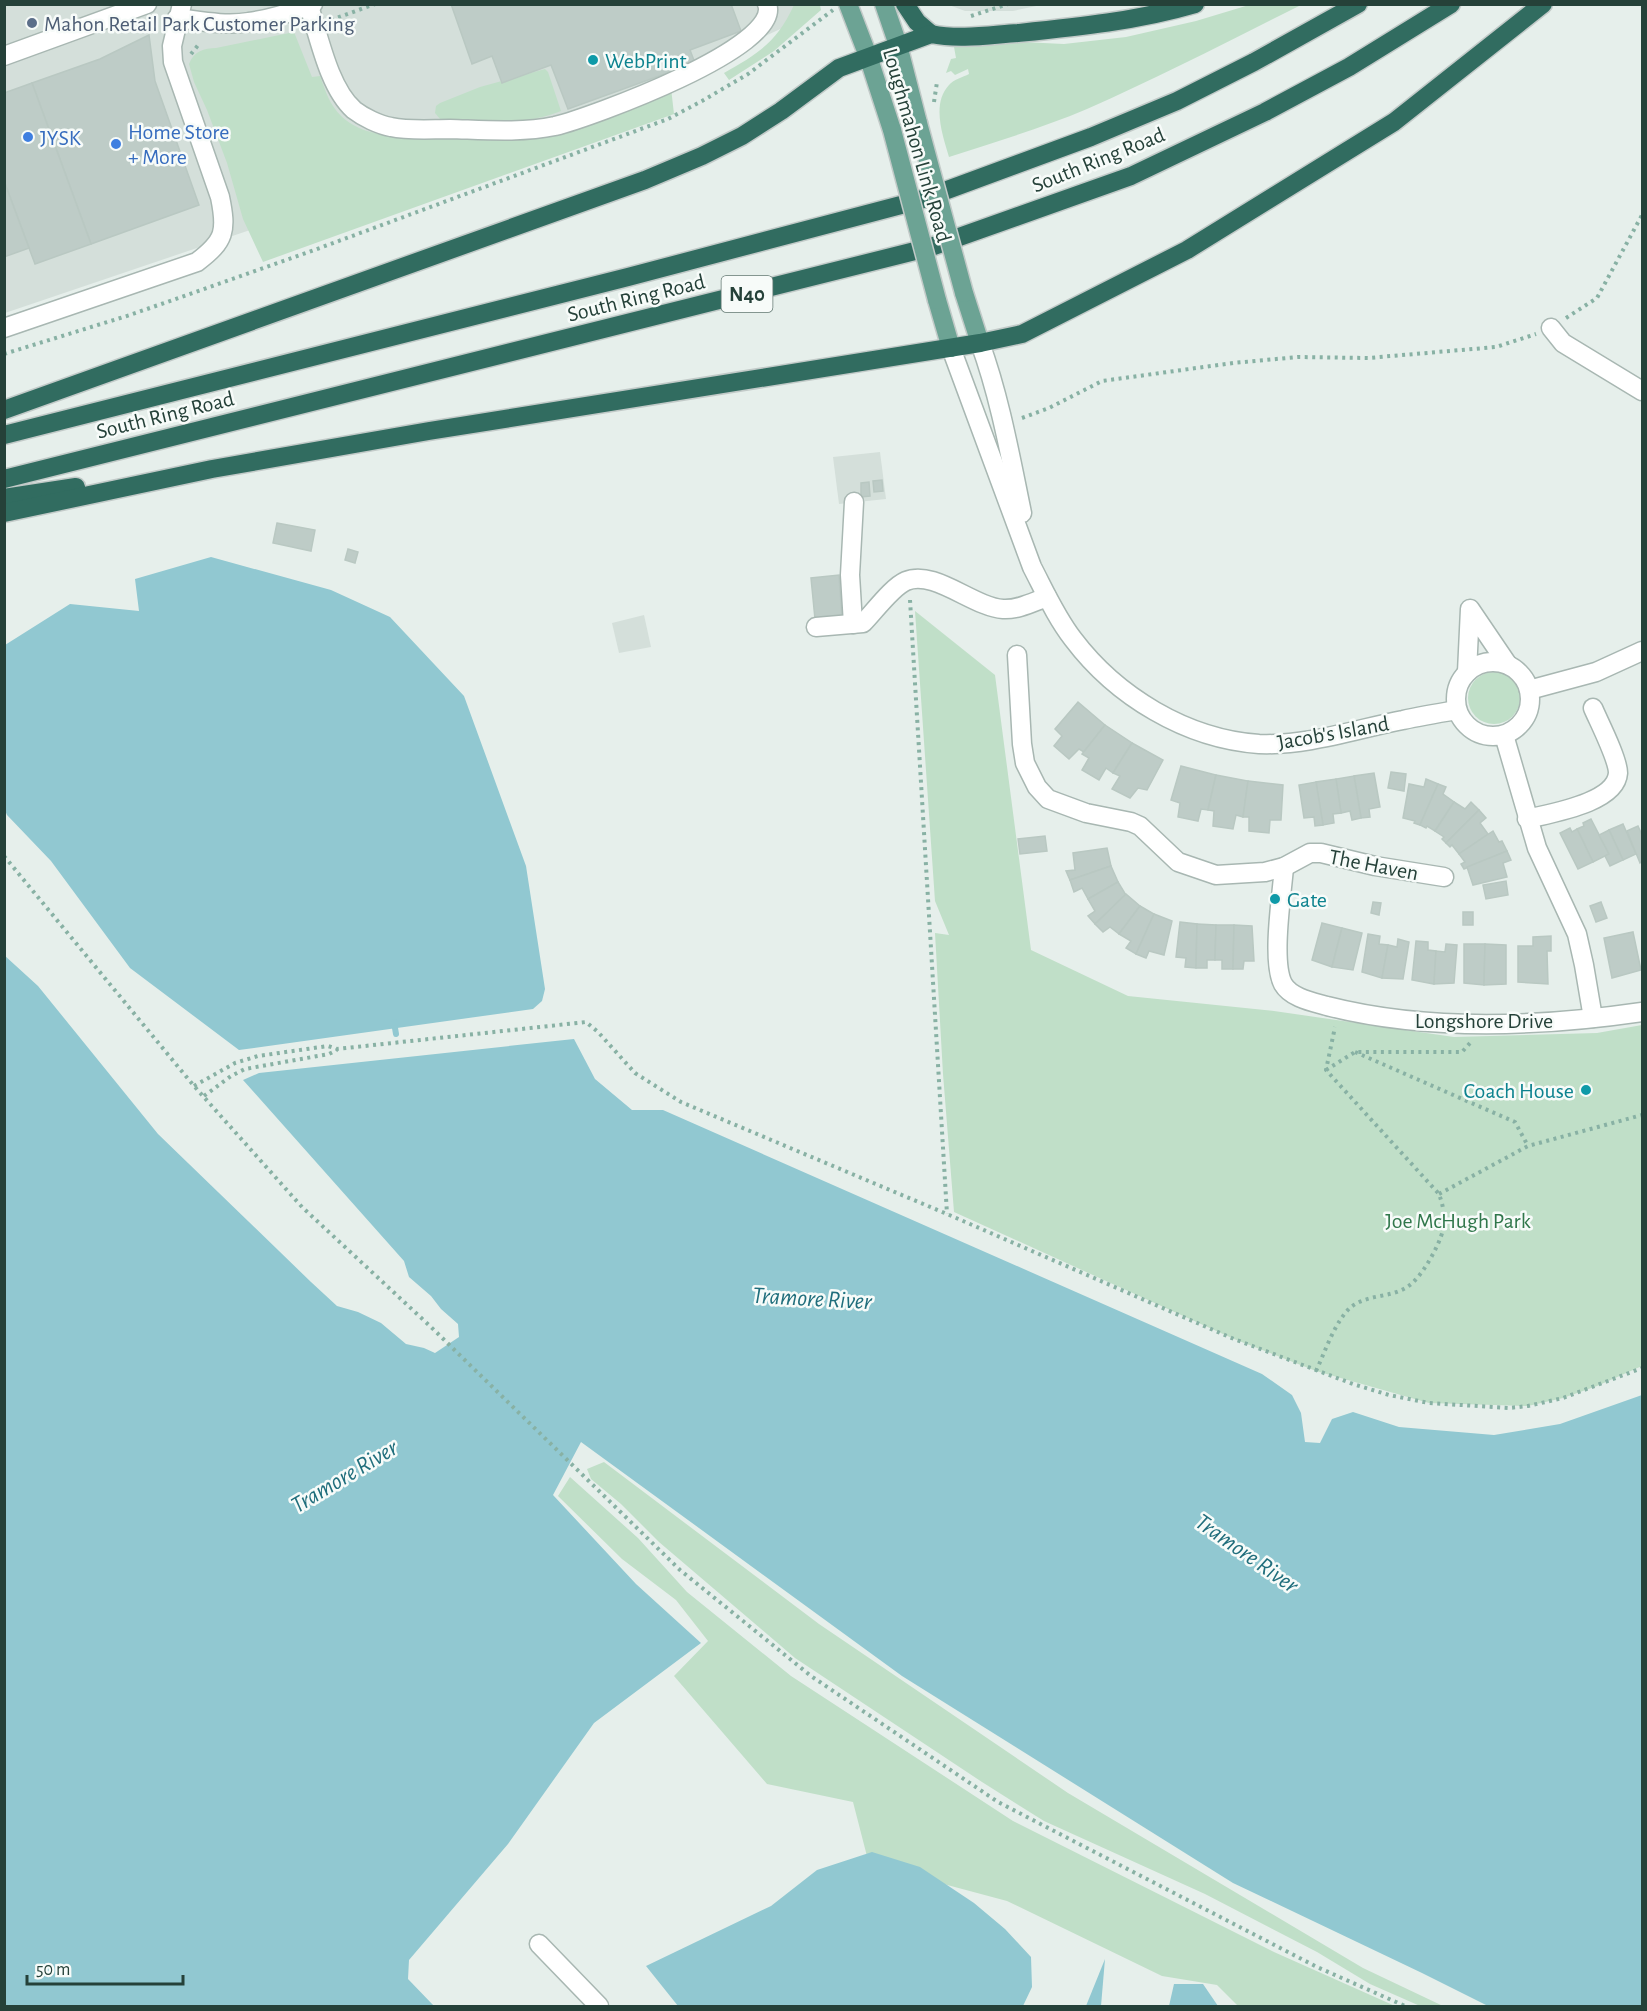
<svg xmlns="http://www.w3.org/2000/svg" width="1647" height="2011" viewBox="0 0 1647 2011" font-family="'Alegreya Sans',sans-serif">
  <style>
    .built { fill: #d4dfda }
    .green { fill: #c0dfc8 }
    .water { fill: #91c8d1 }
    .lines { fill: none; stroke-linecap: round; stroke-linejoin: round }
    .stream { stroke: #91c8d1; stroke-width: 6 }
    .building { fill: #beccc7; stroke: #b9c8c2; stroke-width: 1.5 }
    .minor-casing { stroke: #a8b7b2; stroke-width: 21 }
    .major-casing { stroke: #c2cac8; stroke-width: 21 }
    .highway-casing { stroke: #c2cac8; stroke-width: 21 }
    .path { stroke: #88b1a4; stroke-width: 4; stroke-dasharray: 3 4.5; stroke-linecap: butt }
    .minor { stroke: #fff; stroke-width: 18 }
    .major { stroke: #6ca394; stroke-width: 18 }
    .highway { stroke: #316c60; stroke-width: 18 }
    .major-bridge-casing { stroke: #c2cac8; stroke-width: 21; stroke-linecap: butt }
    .major-bridge { stroke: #6ca394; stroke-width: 18 }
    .service-dot { fill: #5c6f8a; stroke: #f7fbf9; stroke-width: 2 }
    .culture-dot { fill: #0f9aa8; stroke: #f7fbf9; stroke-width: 2 }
    .shop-dot { fill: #3f7fe0; stroke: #f7fbf9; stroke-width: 2 }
    .labels { text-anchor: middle; stroke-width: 5; stroke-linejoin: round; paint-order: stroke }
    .shield { fill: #f7fbf9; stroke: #647973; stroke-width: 1.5 }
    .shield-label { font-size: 21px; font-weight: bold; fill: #254139 }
    .service-label { font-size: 22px; fill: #4e5e75; stroke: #f7fbf9; text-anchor: start }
    .culture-label { font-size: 22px; fill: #0d838f; stroke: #f7fbf9; text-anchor: start }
    .shop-label { font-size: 22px; fill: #366cbe; stroke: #f7fbf9; text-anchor: start }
    .street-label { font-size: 22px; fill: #254139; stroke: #f7fbf9 }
    .park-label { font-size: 22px; fill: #30774b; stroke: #f7fbf9 }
    .water-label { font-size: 24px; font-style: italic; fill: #206e7c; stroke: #f7fbf9 }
  </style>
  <rect width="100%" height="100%" fill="#e6efeb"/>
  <!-- built -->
  <g class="built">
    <polygon points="4,5 814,5 804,18 733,51 510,142 5,313"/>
    <polygon points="949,5 1041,5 1013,11 965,11"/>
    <polygon points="880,452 886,499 839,504 833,457"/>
    <polygon points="644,615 651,647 619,653 612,623"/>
  </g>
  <!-- green -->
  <g class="green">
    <path d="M794 5H820L821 10 774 51 729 80 724 73C759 53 777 42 794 5Z"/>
    <path d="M1249 5H1301C1231 40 1160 77 1087 109 1042 128 995 142 949 157 943 136 931 104 949 85 953 80 963 77 969 74L968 69 955 75 951 71 946 73 951 59 956 58 954 47 1022 42 1064 44 1126 37 1196 21Z"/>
    <path d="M294 32 312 77 320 76C324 86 327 97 333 106 357 143 410 136 449 138L448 139 502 137 671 88 674 114 263 262 243 219 227 163 207 110 194 82 189 64C194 51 204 48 216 48Z"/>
    <path d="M545 69 548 72 561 111C530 124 473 128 440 119L435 113 436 106 440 103 480 87Z"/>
    <polygon points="915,611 995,675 1031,950 1128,996 1274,1011 1454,1037 1597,1033 1642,1025 1642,1366 1597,1386 1563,1398 1528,1406 1429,1403 1316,1371 1234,1339 954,1212 943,1074 935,933 949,935 935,901"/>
    <circle cx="1494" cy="698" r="26"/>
    <polygon points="604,1462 819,1624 1068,1793 1363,1968 1443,2006 1420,2006 1370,1984 1317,1952 1205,1894 1044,1821 982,1782 795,1658 659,1542 621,1504 591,1479 587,1469"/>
    <polygon points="570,1477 638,1538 687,1592 791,1676 1013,1821 1274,1952 1395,2006 1238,2006 1217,1985 1162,1976 1007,1901 869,1864 853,1802 767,1784 674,1676 708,1641 676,1600 622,1559 558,1496"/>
  </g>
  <!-- water -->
  <g class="water">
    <polygon points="211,557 331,590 390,617 464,696 526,866 545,989 542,1001 533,1009 239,1050 130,968 51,861 7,815 4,808 5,645 70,604 139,611 135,579"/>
    <polygon points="4,955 38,986 158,1134 311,1282 337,1306 358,1312 381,1323 406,1344 424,1348 435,1353 459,1337 458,1324 441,1309 431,1296 409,1277 404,1261 243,1080 259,1073 574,1039 595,1079 632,1110 663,1110 1262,1374 1292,1395 1301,1413 1305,1442 1320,1443 1332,1419 1353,1412 1399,1427 1494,1435 1560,1424 1642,1395 1642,2006 1488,2006 1422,1973 1233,1883 902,1676 581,1442 553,1495 636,1584 701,1643 594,1723 508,1844 409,1960 408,1979 434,2006 5,2006"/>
    <polygon points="872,1852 920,1867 974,1903 1005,1929 1031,1957 1032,1987 1023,2006 678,2006 646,1966 771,1906 817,1870"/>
    <polygon points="1105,1959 1101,2006 1086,2006"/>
    <polygon points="1174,1984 1203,1984 1218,2006 1169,2006"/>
  </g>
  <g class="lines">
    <!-- stream -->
    <polyline class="stream" points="394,1022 396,1034"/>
  </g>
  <!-- building -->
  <g class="building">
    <polygon points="451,4 731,4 741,31 690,50 695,63 568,109 551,65 502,83 492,56 472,64"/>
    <polygon points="149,35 155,81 199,205 91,244 32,83 100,59"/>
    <polygon points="32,83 91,244 35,264 4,181 4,93"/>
    <polygon points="4,181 29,248 4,257"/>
    <polygon points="882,480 883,491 874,492 873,481"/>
    <polygon points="869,482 870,496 861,497 861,483"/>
    <polygon points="277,523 315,530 311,551 273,543"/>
    <polygon points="348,549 358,552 355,563 345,560"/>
    <polygon points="839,575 842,617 815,619 811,578"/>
    <polygon points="1078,702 1105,725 1084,752 1079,749 1069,759 1054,746 1062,736 1055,729"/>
    <polygon points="1105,725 1132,743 1113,773 1106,768 1099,780 1082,770 1089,758 1082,754"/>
    <polygon points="1132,743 1163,760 1147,790 1138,788 1130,798 1112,789 1120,776 1113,773"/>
    <polygon points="1181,766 1216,775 1208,810 1201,809 1198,821 1178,817 1180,803 1171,800"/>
    <polygon points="1391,772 1406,774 1404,791 1388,788"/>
    <polygon points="1374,773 1380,807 1369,809 1370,817 1361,818 1354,776"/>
    <polygon points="1216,775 1248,781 1243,817 1236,815 1233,829 1213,826 1214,811 1208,810"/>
    <polygon points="1354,776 1361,818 1352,820 1350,811 1341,813 1336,779"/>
    <polygon points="1336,779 1341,813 1333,814 1334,823 1323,825 1316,782"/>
    <polygon points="1426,779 1438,784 1420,825 1414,823 1415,821 1403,818 1409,784 1424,787"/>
    <polygon points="1248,781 1283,785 1281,820 1270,820 1269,833 1249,831 1249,817 1243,817"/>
    <polygon points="1316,782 1323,825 1315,826 1314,817 1304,818 1299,785"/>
    <polygon points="1438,784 1446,787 1443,794 1454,802 1435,831 1427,826 1426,828 1420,825"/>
    <polygon points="1454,802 1465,809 1471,802 1479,810 1446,843 1442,839 1444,837 1435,831"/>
    <polygon points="1479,810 1486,818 1480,823 1488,834 1459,854 1452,845 1450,847 1446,843"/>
    <polygon points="1591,819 1609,854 1593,862 1577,829 1584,826 1583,823"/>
    <polygon points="1623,824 1636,854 1623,860 1609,830"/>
    <polygon points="1638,826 1642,835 1642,861 1640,863 1627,831"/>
    <polygon points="1570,828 1572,832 1577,829 1593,862 1578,869 1560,833"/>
    <polygon points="1609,830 1623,860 1610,866 1605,856 1609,854 1599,835"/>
    <polygon points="1493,831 1499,842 1502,841 1507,851 1464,869 1461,864 1465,862 1459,854"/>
    <polygon points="1045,836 1047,851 1020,854 1018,839"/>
    <polygon points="1107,848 1111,866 1070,880 1066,871 1075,870 1073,853"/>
    <polygon points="1507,851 1511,860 1503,863 1507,877 1473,885 1467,867"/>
    <polygon points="1111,866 1118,882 1088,899 1082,888 1074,892 1070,880"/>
    <polygon points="1506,881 1508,895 1486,899 1483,885"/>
    <polygon points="1118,882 1126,895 1095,924 1088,916 1095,911 1088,899"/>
    <polygon points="1126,894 1140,906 1119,934 1110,927 1103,932 1095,924"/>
    <polygon points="1373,902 1381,903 1379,915 1371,913"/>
    <polygon points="1601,902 1607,918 1596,922 1590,906"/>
    <polygon points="1140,906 1154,914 1136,954 1126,948 1131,941 1119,934"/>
    <rect x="1463" y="912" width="10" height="13"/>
    <polygon points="1154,914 1172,921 1164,955 1149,951 1146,958 1136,954"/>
    <polygon points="1180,922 1197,924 1196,968 1185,967 1186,958 1176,957"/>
    <polygon points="1322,923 1342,928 1332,967 1312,960"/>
    <polygon points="1197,924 1216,925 1215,960 1207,960 1207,968 1196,968"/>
    <polygon points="1216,925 1234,925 1233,969 1222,969 1222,960 1215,960"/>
    <polygon points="1234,925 1252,926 1254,961 1244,961 1243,969 1233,969"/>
    <polygon points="1342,928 1362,933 1353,970 1332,967"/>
    <polygon points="1633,932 1641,970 1612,978 1604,938"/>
    <polygon points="1368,934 1380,936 1379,944 1388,945 1382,978 1362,972"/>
    <polygon points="1551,936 1551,951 1547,951 1548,984 1518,982 1518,946 1533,946 1533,937"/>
    <polygon points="1398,939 1409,942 1403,979 1382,978 1388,945 1397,947"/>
    <polygon points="1416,941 1428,942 1428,950 1436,951 1434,984 1412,980"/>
    <polygon points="1446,944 1457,945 1454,983 1434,984 1436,951 1445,952"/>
    <polygon points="1464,944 1485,944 1484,985 1464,983"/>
    <polygon points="1485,944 1506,945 1506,984 1484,985"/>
  </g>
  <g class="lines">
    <defs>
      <g id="minor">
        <path d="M309 6C319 37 329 88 354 110 363 117 379 125 391 127 410 131 431 129 450 129 485 130 521 133 555 126 589 118 784 47 767 4"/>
        <path d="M177 18C201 21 225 26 249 22 271 19 293 12 313 4"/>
        <polyline points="4,56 147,4"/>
        <path d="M4 328 197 262C225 241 227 231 220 197L173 62 172 46 182 4"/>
        <polyline points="1551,328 1563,343 1642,391"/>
        <path d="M980 343C1000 398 1010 455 1022 513"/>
        <path d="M951 348 1032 567C1045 592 1056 617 1073 639 1116 696 1186 739 1259 744 1308 746 1356 729 1403 720 1421 716 1439 713 1457 710"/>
        <polyline points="853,624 850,575 854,502"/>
        <path d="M816 627 863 623C874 612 892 587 906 581 934 569 973 607 1003 609 1018 610 1033 602 1047 597"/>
        <polyline points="1017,655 1022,744 1025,763 1037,787 1048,799 1086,813 1131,822 1140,826 1178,862 1216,875 1265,872 1284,867 1310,853 1321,853 1375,866 1444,877"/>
        <circle cx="1493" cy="699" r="37"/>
        <polyline points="1467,672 1470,609 1508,665"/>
        <polyline points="1529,690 1596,672 1642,651"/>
        <polyline points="1504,735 1537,848 1577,934 1584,965 1593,1018"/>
        <path d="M1527 819C1551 813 1616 803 1618 773 1618 759 1599 722 1593 708"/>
        <path d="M1284 867C1282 894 1271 961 1283 984 1291 998 1313 1002 1327 1006 1429 1032 1539 1027 1642 1012"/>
        <polyline points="539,1944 599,2006"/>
      </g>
      <g id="major">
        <polyline points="848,4 868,56 892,130"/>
        <polyline points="884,4 898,45 918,123"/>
        <polyline points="964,293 980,343"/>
        <polyline points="937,300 951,348"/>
      </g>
      <g id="highway">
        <polyline points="905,4 917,22 931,34"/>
        <path d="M4 410 645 180 702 156 742 136 781 111 839 68 931 34C959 40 989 35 1018 33 1077 27 1137 21 1195 4"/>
        <polyline points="4,435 628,277 920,200 1091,137 1177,101 1254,62 1358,4"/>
        <polyline points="4,479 931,247 1131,176 1265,112 1349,67 1451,4"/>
        <polyline points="4,498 76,487"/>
        <polyline points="4,513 212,469 429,431 980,343 1022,334 1187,250 1394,122 1543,4"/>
      </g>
    </defs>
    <!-- minor casing -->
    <use href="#minor" class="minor-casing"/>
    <!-- major casing -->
    <use href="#major" class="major-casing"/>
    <!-- highway casing -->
    <use href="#highway" class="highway-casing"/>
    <!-- path -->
    <g class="path">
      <polyline points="971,16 1008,4"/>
      <polyline points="331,20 375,4"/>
      <polyline points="191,54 199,44"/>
      <polyline points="934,102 937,82"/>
      <polyline points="1566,318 1597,298 1642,215"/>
      <polyline points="4,354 130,315 309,252 668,119 702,101 748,74 833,10"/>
      <polyline points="1022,418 1049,408 1102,381 1233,363 1298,357 1368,358 1496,347 1536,334"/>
      <polyline points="910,600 947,1214"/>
      <polyline points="4,856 194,1086 302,1207 431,1327 680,1570 811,1676 998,1802 1317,1967 1405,2006"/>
      <polyline points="1355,1052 1515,1122 1528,1146"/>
      <polyline points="1326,1070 1355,1052 1462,1052 1471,1042"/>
      <polyline points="194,1086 235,1063 258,1056 328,1046 337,1049 586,1022 598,1032 635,1073 681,1102 947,1214 1234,1339 1353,1384 1389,1395 1429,1403 1509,1408 1528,1406 1563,1398 1642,1368"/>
      <polyline points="204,1096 231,1076 245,1069 329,1054 337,1050"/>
      <polyline points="1439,1194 1528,1146 1642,1115"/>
      <path d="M1316 1371C1325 1352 1335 1321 1351 1307 1368 1294 1390 1298 1407 1287 1421 1279 1439 1246 1443 1230 1446 1218 1443 1205 1439 1194L1326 1070 1335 1027"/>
    </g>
    <!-- minor -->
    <use href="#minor" class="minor"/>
    <!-- major -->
    <use href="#major" class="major"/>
    <!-- highway -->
    <use href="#highway" class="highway"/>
    <defs>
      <g id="major-bridge">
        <polyline points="918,123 964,293"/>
        <polyline points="892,130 937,300"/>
      </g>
    </defs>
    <!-- major-bridge casing -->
    <use href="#major-bridge" class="major-bridge-casing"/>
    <!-- major-bridge -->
    <use href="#major-bridge" class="major-bridge"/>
  </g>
  <!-- markers -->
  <circle class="service-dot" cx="32" cy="23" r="6"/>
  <g class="culture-dot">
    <circle cx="593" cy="60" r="6"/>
    <circle cx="1275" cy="899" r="6"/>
    <circle cx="1586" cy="1090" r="6"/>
  </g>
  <g class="shop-dot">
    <circle cx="28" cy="137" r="6"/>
    <circle cx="116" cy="144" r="6"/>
  </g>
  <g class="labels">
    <!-- shield labels -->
    <rect class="shield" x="721.5" y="276" width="51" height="36" rx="4.5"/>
    <g class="shield-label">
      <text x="747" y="301">N40</text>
    </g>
    <!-- service labels -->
    <g class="service-label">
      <text x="44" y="31">Mahon Retail Park Customer Parking</text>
    </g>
    <!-- culture labels -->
    <g class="culture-label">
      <text x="605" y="68">WebPrint</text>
      <text x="1287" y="907">Gate</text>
      <text x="1574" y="1098" text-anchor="end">Coach House</text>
    </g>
    <!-- shop labels -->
    <g class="shop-label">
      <text x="128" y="139">Home Store<tspan x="128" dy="25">+ More</tspan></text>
      <text x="40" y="145">JYSK</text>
    </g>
    <!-- street labels -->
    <g class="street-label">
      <text transform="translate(918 145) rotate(74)" y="8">Loughmahon Link Road</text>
      <text transform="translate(1098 159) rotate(-22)" y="8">South Ring Road</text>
      <text transform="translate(636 297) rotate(-14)" y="8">South Ring Road</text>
      <text transform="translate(165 414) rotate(-14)" y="8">South Ring Road</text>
      <text transform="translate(1333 732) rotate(-10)" y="8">Jacob's Island</text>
      <text transform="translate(1374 864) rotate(11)" y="8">The Haven</text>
      <text x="1484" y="1028">Longshore Drive</text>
    </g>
    <!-- park labels -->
    <g class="park-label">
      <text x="1458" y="1228">Joe McHugh Park</text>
    </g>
    <!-- water labels -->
    <g class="water-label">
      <text transform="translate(812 1298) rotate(3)" y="8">Tramore River</text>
      <text transform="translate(344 1476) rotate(-31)" y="8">Tramore River</text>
      <text transform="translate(1247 1553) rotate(35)" y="8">Tramore River</text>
    </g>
  </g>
  <!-- border -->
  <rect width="1647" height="2011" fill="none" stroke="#254139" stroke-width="12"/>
  <!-- scale -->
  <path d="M27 1975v9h156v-9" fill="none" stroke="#254139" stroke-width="3"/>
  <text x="36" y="1975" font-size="18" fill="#254139" stroke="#f7fbf9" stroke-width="4.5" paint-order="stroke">50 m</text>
</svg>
